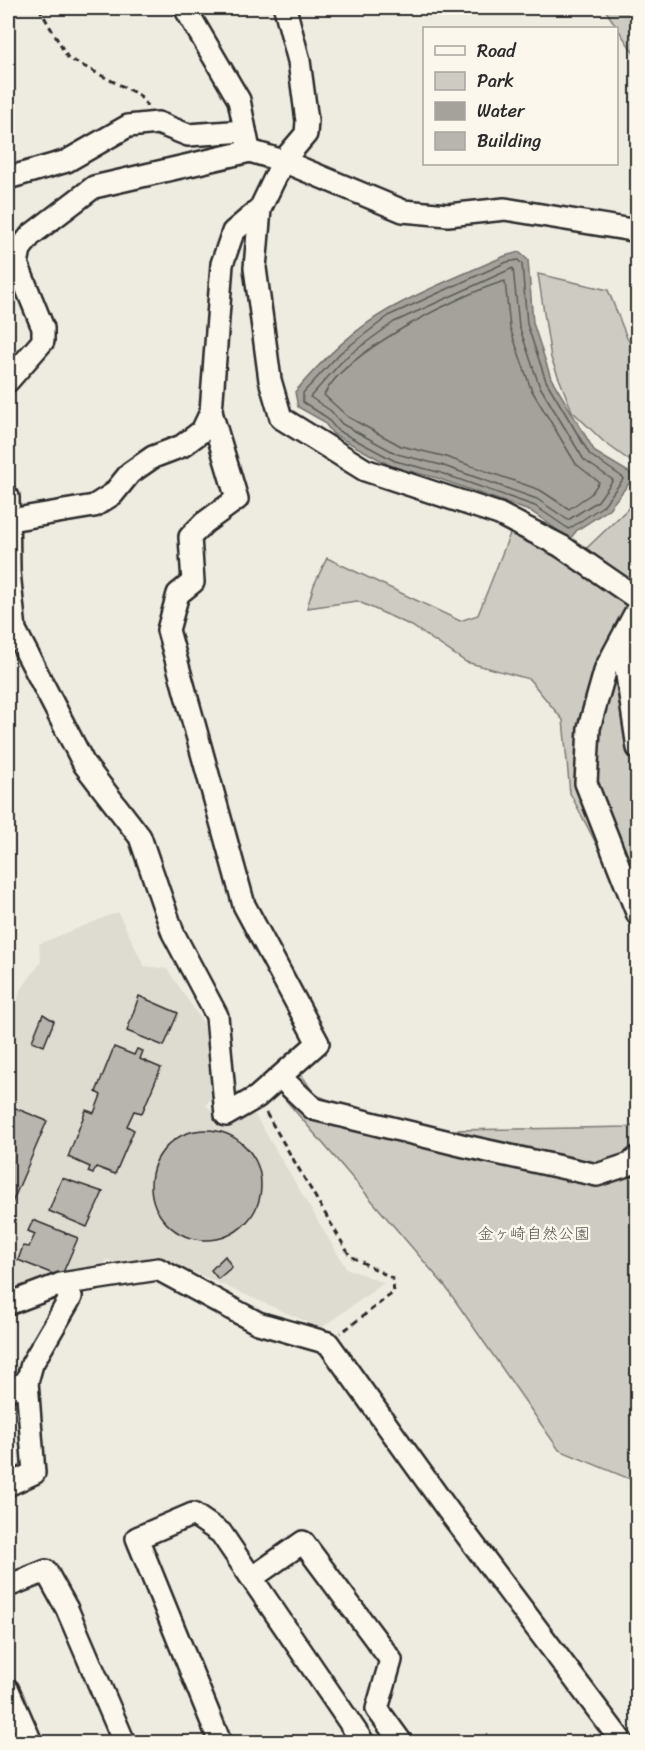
<svg xmlns="http://www.w3.org/2000/svg" width="645" height="1750" viewBox="0 0 645 1750" font-family="Sriracha,'Klee One',sans-serif">
  <style>
    .built { fill: #dedbd1 }
    .green { fill: #cecbc2; stroke: #7c7b76; stroke-width: 1.5 }
    .water { fill: #a4a29a; stroke: #74726e; stroke-width: 1.5 }
    .lines { fill: none; stroke-linecap: round; stroke-linejoin: round }
    .shore { stroke: #5b5b57; stroke-width: 1.5 }
    .building { fill: #b8b5ae; stroke: #2b2b2b; stroke-width: 1.5 }
    .minor-casing { stroke: #2b2b2b; stroke-width: 26 }
    .path { stroke: #2b2b2b; stroke-width: 3; stroke-dasharray: 6 4.5; stroke-linecap: butt }
    .minor { stroke: #fbf7ec; stroke-width: 21 }
    .labels { text-anchor: middle; stroke-width: 5; stroke-linejoin: round; paint-order: stroke }
    .park-label { font-size: 16px; fill: #545351; stroke: #fbf7ec }
  </style>
  <rect width="100%" height="100%" fill="#eeebe0"/>
  <filter id="ink" filterUnits="userSpaceOnUse"><feTurbulence type="fractalNoise" baseFrequency=".0167" numOctaves="2"/><feDisplacementMap in="SourceGraphic" scale="12" xChannelSelector="R" yChannelSelector="G"/><feConvolveMatrix kernelMatrix="1 2 1 2 8 2 1 2 1" color-interpolation-filters="sRGB"/></filter>
  <g filter="url(#ink)">
    <!-- built -->
    <polygon class="built" points="118,912 144,966 167,969 204,1024 217,1091 206,1105 227,1126 252,1110 346,1268 384,1283 321,1328 155,1255 126,1267 107,1259 104,1265 65,1273 8,1295 8,1037 20,991 41,962 39,944"/>
    <!-- green -->
    <g class="green">
      <polygon points="604,8 637,8 637,58"/>
      <polygon points="538,274 608,290 627,338 637,353 637,466 604,442 572,411 551,358"/>
      <polygon points="637,500 637,935 604,859 570,793 563,720 529,679 466,662 412,626 357,601 307,608 314,585 327,558 460,621 478,615 511,531 569,565"/>
      <polygon points="301,1074 314,1094 343,1106 451,1130 631,1127 637,1121 637,1482 559,1450 445,1286 278,1091"/>
    </g>
    <!-- water -->
    <path class="water" d="M519 252 528 260 533 323 551 378 595 452 635 476 608 510 577 530 570 539 532 512 437 478 393 467 333 434 323 421 298 407 295 392C321 361 353 330 388 310 425 289 466 273 505 256Z"/>
    <g class="lines">
      <!-- shore -->
      <g class="shore">
        <polygon points="518,260 522,264 527,324 546,381 590,455 624,478 603,506 569,529 535,506 438,472 395,461 337,430 326,417 303,402 303,393 340,353 390,315 507,262"/>
        <polygon points="513,268 519,326 539,385 584,460 613,480 598,501 568,520 537,499 441,465 397,454 342,424 331,411 310,397 345,358 394,322"/>
        <path d="M505 281 510 328 531 389 576 464 599 482 591 494 569 509 540 490 443 456 401 446 348 417 324 395C344 352 460 294 505 281Z"/>
      </g>
    </g>
    <!-- building -->
    <g class="building">
      <polygon points="139,996 178,1013 164,1046 127,1031"/>
      <polygon points="43,1014 54,1021 44,1046 32,1041"/>
      <polygon points="114,1047 134,1055 137,1049 143,1051 140,1059 161,1068 142,1113 134,1111 127,1126 134,1130 115,1174 96,1167 93,1174 88,1172 90,1167 68,1157 86,1110 94,1113 101,1095 96,1092"/>
      <polygon points="8,1105 47,1121 9,1210 8,1210"/>
      <circle cx="206" cy="1185" r="55"/>
      <polygon points="62,1178 103,1192 87,1227 49,1211"/>
      <polygon points="33,1220 78,1238 61,1277 18,1260 23,1246 29,1247 35,1234 28,1231"/>
      <polygon points="225,1256 232,1267 218,1279 211,1270"/>
    </g>
    <g class="lines">
      <defs>
        <g id="minor">
          <polyline points="185,8 239,100 248,145"/>
          <polyline points="285,8 299,61 307,121 306,134 283,161 260,209 255,268 270,380 281,418 365,470 499,514 561,546 638,599"/>
          <polyline points="8,178 67,161 128,126 158,123 188,135 245,131"/>
          <polyline points="8,381 43,341 43,328 17,264 20,249 31,235 94,187 250,151 283,161 403,211 448,215 505,209 638,231"/>
          <polyline points="8,497 9,572 15,630 84,764 140,837 173,933 217,1016 226,1115 257,1097 318,1043 244,905 168,630 178,594 193,582 190,537 204,523 237,499 211,412"/>
          <polyline points="10,520 94,506 113,494 130,473 153,457 182,446 202,431 211,412 222,264 233,232 260,209"/>
          <polyline points="638,608 606,668 589,728 586,783 638,915"/>
          <polyline points="630,637 624,655 638,748"/>
          <polyline points="280,1077 314,1109 465,1146 597,1175 630,1164 638,1157"/>
          <polyline points="8,1304 61,1284 158,1269 258,1323 328,1343 447,1509 622,1742"/>
          <polyline points="27,1382 32,1364 71,1297 61,1284"/>
          <polyline points="8,1390 27,1382 34,1473 8,1485"/>
          <polyline points="252,1578 303,1542 391,1660 377,1709 401,1742"/>
          <polyline points="8,1586 46,1571 67,1609 124,1742"/>
          <polyline points="8,1690 31,1742"/>
          <polyline points="220,1742 137,1538 193,1514 221,1533 363,1742"/>
        </g>
      </defs>
      <!-- minor casing -->
      <use href="#minor" class="minor-casing"/>
      <!-- path -->
      <g class="path">
        <polyline points="39,8 68,58 139,95 147,106"/>
        <polyline points="266,1113 350,1256 392,1278 394,1292 341,1333"/>
      </g>
      <!-- minor -->
      <use href="#minor" class="minor"/>
    </g>
  </g>
  <g class="labels">
    <!-- park labels -->
    <g class="park-label">
      <text x="534" y="1239">金ヶ崎自然公園</text>
    </g>
  </g>
  <!-- margin -->
  <rect width="645" height="1750" fill="none" stroke="#fbf7ec" stroke-width="30"/>
  <rect x="15" y="15" width="615" height="1720" fill="none" stroke="#2b2b2b" stroke-width="2" filter="url(#ink)"/>
  <!-- legend -->
  <rect x="423" y="27" width="195" height="138" fill="#fbf7ec" stroke="#a8a59f" stroke-width="1.5"/>
  <rect x="435" y="46" width="30" height="9" fill="#fbf7ec" stroke="#a8a59f" stroke-width="1.5"/>
  <text x="477" y="57" font-size="18" fill="#2b2b2b">Road</text>
  <rect x="435" y="72" width="30" height="18" fill="#cecbc2" stroke="#a8a59f" stroke-width="1.5"/>
  <text x="477" y="87" font-size="18" fill="#2b2b2b">Park</text>
  <rect x="435" y="102" width="30" height="18" fill="#a4a29a" stroke="#a8a59f" stroke-width="1.5"/>
  <text x="477" y="117" font-size="18" fill="#2b2b2b">Water</text>
  <rect x="435" y="132" width="30" height="18" fill="#b8b5ae" stroke="#a8a59f" stroke-width="1.5"/>
  <text x="477" y="147" font-size="18" fill="#2b2b2b">Building</text>
</svg>
